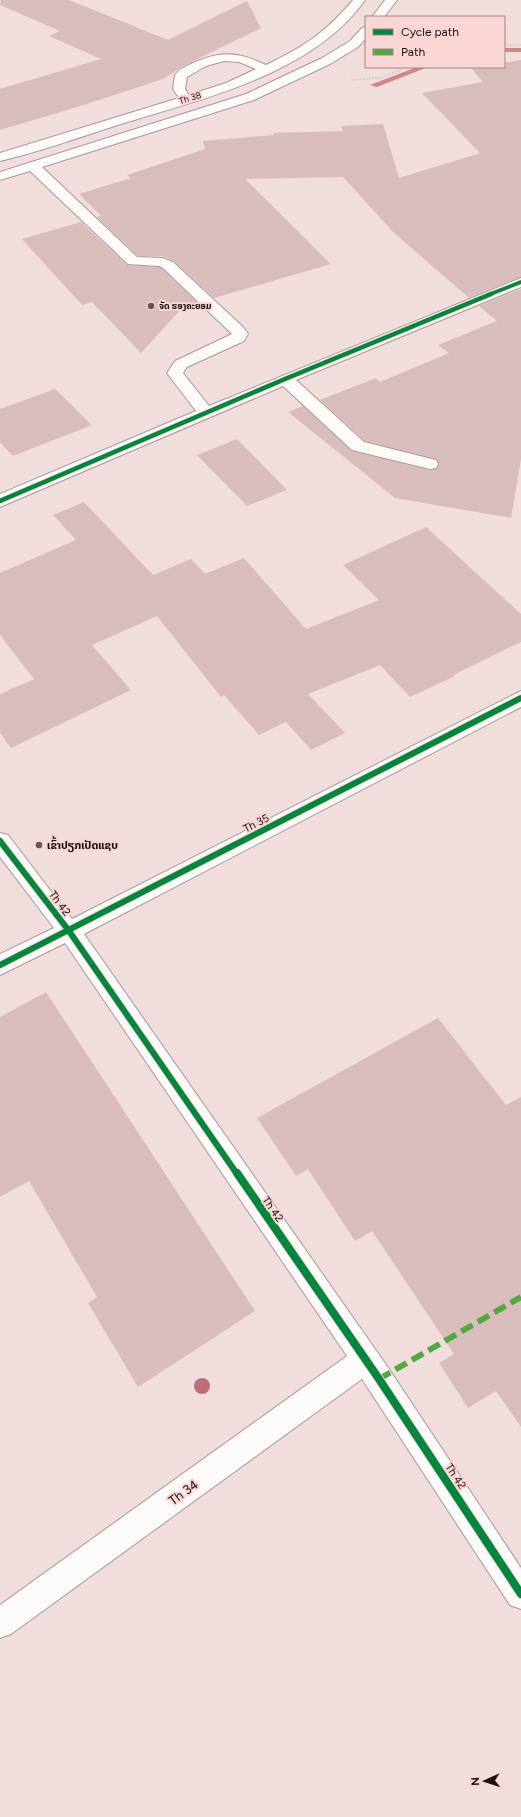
<svg xmlns="http://www.w3.org/2000/svg" width="521" height="1817" viewBox="0 0 521 1817" font-family="Figtree,'Noto Sans Lao',sans-serif">
  <style>
    .lines { fill: none; stroke-linecap: round; stroke-linejoin: round }
    .stream { fill: #d08684; fill-rule: evenodd }
    .building { fill: #d9bdbc }
    .minor-casing { stroke: #a89998; stroke-width: 2 }
    .path { stroke: #d3cdcd; stroke-width: 1.5; stroke-dasharray: 2 1; stroke-linecap: butt }
    .minor { fill: #fdfafa; fill-rule: evenodd }
    .quiet { stroke: #52a841; stroke-width: 6; stroke-dasharray: 13 6; stroke-linecap: butt }
    .cycleway-far3-casing { stroke: #f9d5d3; stroke-width: 5 }
    .cycleway-far2-casing { stroke: #f9d5d3; stroke-width: 6 }
    .cycleway-far1-casing { stroke: #f9d5d3; stroke-width: 8 }
    .cycleway-casing { stroke: #f9d5d3; stroke-width: 10 }
    .cycleway-far3 { stroke: #00873e; stroke-width: 3.5 }
    .cycleway-far2 { stroke: #00873e; stroke-width: 4.5 }
    .cycleway-far1 { stroke: #00873e; stroke-width: 6 }
    .cycleway { stroke: #00873e; stroke-width: 8 }
    .tree { fill: #bb6e76 }
    .poi-dot { fill: #665756; stroke: #f9d5d3; stroke-width: 1.5 }
    .labels { text-anchor: middle; stroke-width: 4; stroke-linejoin: round; paint-order: stroke }
    .far-street-label { font-size: 9px; fill: #1b0f0f; stroke: #f9d5d3 }
    .far-poi-label { font-size: 9px; font-weight: bold; fill: #1b0f0f; stroke: #f9d5d3; text-anchor: start }
    .street-label { font-size: 11px; fill: #1b0f0f; stroke: #f9d5d3 }
    .poi-label { font-size: 11px; font-weight: bold; fill: #1b0f0f; stroke: #f9d5d3; text-anchor: start }
    .near-street-label { font-size: 13px; fill: #1b0f0f; stroke: #f9d5d3 }
  </style>
  <rect width="100%" height="100%" fill="#f1dddb"/>
  <g class="lines">
    <!-- stream -->
    <g class="stream">
      <rect x="504" y="48" width="17" height="4"/>
      <polygon points="417,67 428,67 377,87 370,85"/>
    </g>
  </g>
  <!-- building -->
  <g class="building">
    <polygon points="1,0 69,0 168,40 247,1 261,28 185,65 163,79 84,105 0,130 0,89 101,59 49,36 60,31 0,5"/>
    <polygon points="521,60 521,277 469,298 393,232 343,177 245,179 331,264 214,298 174,261 162,256 138,256 97,217 101,216 79,194 131,178 127,175 205,149 203,141 274,135 274,133 343,131 341,126 383,124 399,178 480,153 422,93 483,82 471,68 504,67 504,63"/>
    <polygon points="81,222 127,265 159,267 162,269 198,303 182,308 141,353 92,302 82,305 22,239"/>
    <polygon points="521,289 521,459 511,518 395,498 288,412 303,406 352,451 430,470 436,469 439,465 436,459 365,441 320,400 376,378 380,382 449,353 438,345 497,321 479,306"/>
    <polygon points="55,389 92,425 13,456 0,442 0,409"/>
    <polygon points="237,439 287,490 247,506 197,455"/>
    <polygon points="84,502 153,575 191,559 205,574 244,558 306,629 379,600 343,565 426,527 521,614 521,642 453,675 455,676 410,697 380,665 308,694 345,733 311,750 286,722 259,735 224,695 221,697 157,616 92,645 131,690 11,748 0,733 0,694 34,679 0,635 0,573 76,540 53,515"/>
    <polygon points="46,992 255,1311 138,1387 88,1303 97,1297 29,1181 0,1197 0,1017"/>
    <polygon points="438,1018 506,1105 521,1097 521,1427 496,1391 468,1408 439,1363 454,1354 372,1231 355,1241 308,1169 296,1176 257,1118"/>
  </g>
  <g class="lines">
    <defs>
      <g id="minor">
        <path d="M353 0H365C314 73 205 98 124 123 83 136 42 151 0 161V153L179 98 173 89 175 75C179 69 187 66 193 63 221 50 239 52 266 65 305 46 325 33 353 0ZM224 61 239 62 256 69 226 83 189 95 185 89 187 77 206 66Z"/>
        <polygon points="385,0 397,0 384,17 372,17"/>
        <polygon points="366,27 366,38 358,47 330,64 254,100 42,167 137,257 162,258 173,262 243,327 248,334 244,341 187,367 183,373 209,406 521,278 521,287 296,380 364,442 436,460 438,464 436,468 430,469 352,450 283,386 0,507 0,494 196,411 167,373 175,361 232,334 163,268 159,266 128,264 30,171 0,180 0,172 246,94 322,58 350,41 362,28"/>
        <polygon points="521,691 521,707 84,934 389,1369 521,1568 521,1609 510,1605 362,1379 11,1634 0,1638 0,1605 347,1356 65,943 0,975 0,954 54,928 0,857 0,833 8,835 72,919"/>
      </g>
    </defs>
    <!-- minor casing -->
    <use href="#minor" class="minor-casing"/>
    <!-- path -->
    <g class="path">
      <polyline points="504,45 521,45"/>
      <polyline points="351,80 379,78 409,67"/>
    </g>
    <!-- minor -->
    <use href="#minor" class="minor"/>
    <!-- quiet -->
    <polyline class="quiet" points="379,1379 521,1297"/>
    <defs>
      <polyline id="cycleway-far3" points="488,295 521,282"/>
      <polyline id="cycleway-far2" points="0,501 285,379 491,294"/>
      <g id="cycleway-far1">
        <polyline points="0,841 69,931 237,1174"/>
        <polyline points="0,965 521,698"/>
      </g>
      <polyline id="cycleway" points="237,1173 379,1379 521,1594"/>
    </defs>
    <!-- cycleway-far3 casing -->
    <use href="#cycleway-far3" class="cycleway-far3-casing"/>
    <!-- cycleway-far2 casing -->
    <use href="#cycleway-far2" class="cycleway-far2-casing"/>
    <!-- cycleway-far1 casing -->
    <use href="#cycleway-far1" class="cycleway-far1-casing"/>
    <!-- cycleway casing -->
    <use href="#cycleway" class="cycleway-casing"/>
    <!-- cycleway-far3 -->
    <use href="#cycleway-far3" class="cycleway-far3"/>
    <!-- cycleway-far2 -->
    <use href="#cycleway-far2" class="cycleway-far2"/>
    <!-- cycleway-far1 -->
    <use href="#cycleway-far1" class="cycleway-far1"/>
    <!-- cycleway -->
    <use href="#cycleway" class="cycleway"/>
  </g>
  <!-- trees -->
  <circle class="tree" cx="202" cy="1386" r="8"/>
  <!-- markers -->
  <g class="poi-dot">
    <circle cx="151" cy="306" r="4"/>
    <circle cx="39" cy="845" r="4"/>
  </g>
  <g class="labels">
    <!-- far-street labels -->
    <g class="far-street-label">
      <text transform="translate(190 98) rotate(-17)" y="3">Th 38</text>
    </g>
    <!-- far-poi labels -->
    <g class="far-poi-label">
      <text x="159" y="309">ຈັດ ຮອງຄະຍອມ</text>
    </g>
    <!-- street labels -->
    <g class="street-label">
      <text transform="translate(256 823) rotate(-27)" y="4">Th 35</text>
      <text transform="translate(60 903) rotate(53)" y="4">Th 42</text>
      <text transform="translate(273 1209) rotate(55)" y="4">Th 42</text>
      <text transform="translate(456 1476) rotate(57)" y="4">Th 42</text>
    </g>
    <!-- poi labels -->
    <g class="poi-label">
      <text x="47" y="849">ເຂົ້າປຽກເປັດແຊບ</text>
    </g>
    <!-- near-street labels -->
    <g class="near-street-label">
      <text transform="translate(183 1492) rotate(-36)" y="5">Th 34</text>
    </g>
  </g>
  <!-- legend -->
  <rect x="365" y="16" width="140" height="52" fill="#f9d5d3" stroke="#a08685"/>
  <rect x="373" y="29" width="20" height="6" fill="#00873e" stroke="#a08685"/>
  <text x="401" y="36" font-size="12" fill="#1b0f0f">Cycle path</text>
  <rect x="373" y="49" width="20" height="6" fill="#52a841" stroke="#a08685"/>
  <text x="401" y="56" font-size="12" fill="#1b0f0f">Path</text>
  <!-- north arrow -->
  <g transform="translate(485 1781) rotate(267)" stroke="#f9d5d3" stroke-width="3" paint-order="stroke">
  <path d="M0-3L7 15L0 10L-7 15Z" fill="#1b0f0f"/>
  <text y="-6" font-size="11" font-weight="bold" text-anchor="middle" fill="#1b0f0f">N</text>
  </g>
</svg>
